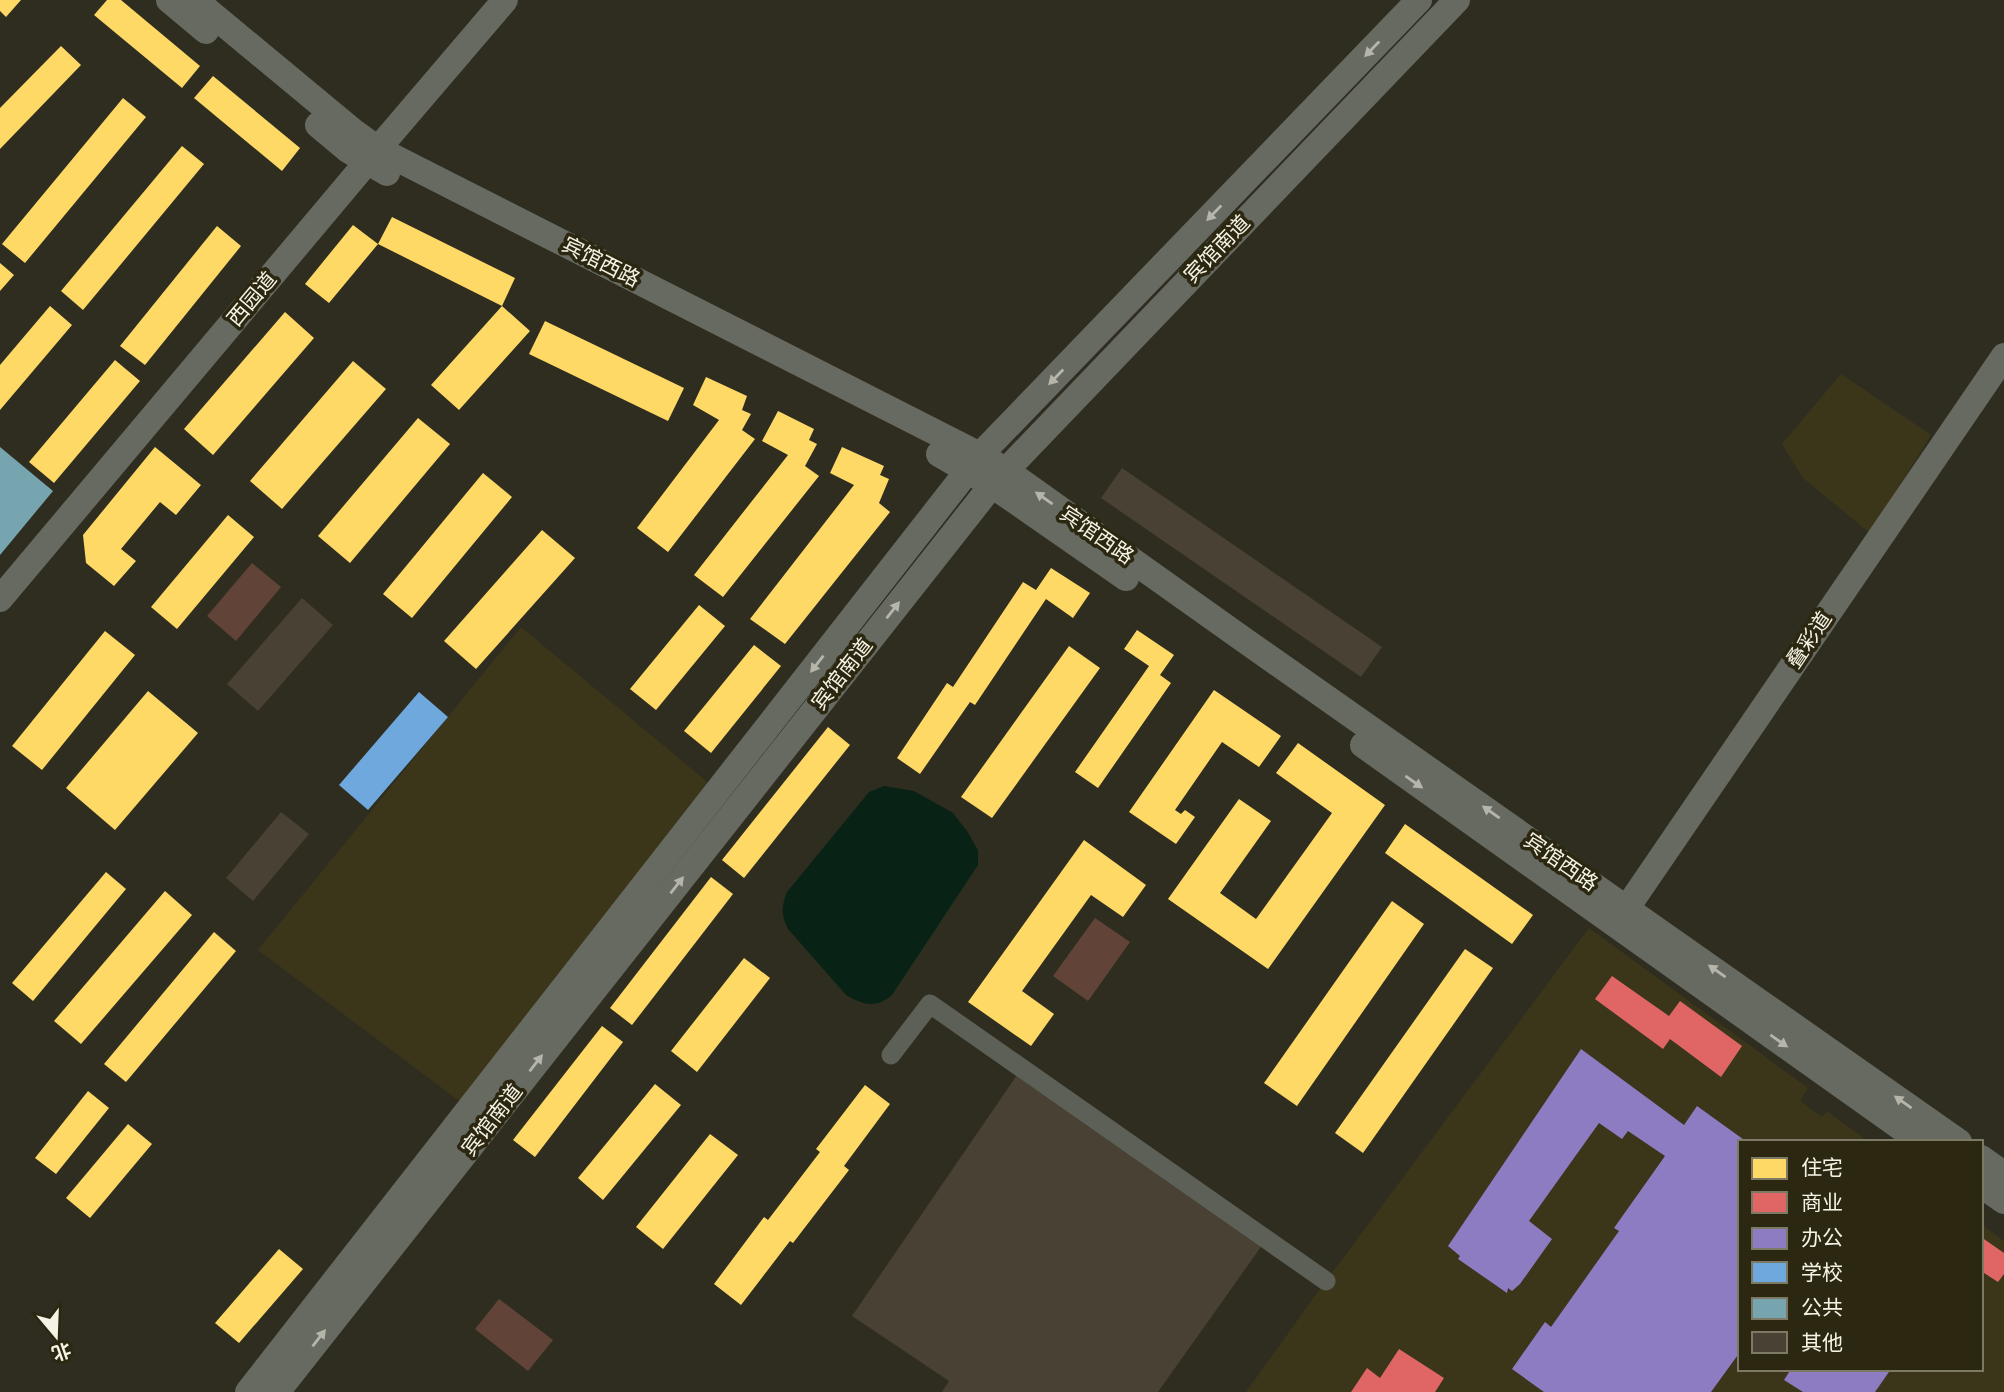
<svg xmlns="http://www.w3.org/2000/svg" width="2004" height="1392" viewBox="0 0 2004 1392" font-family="Quicksand,'Noto Sans SC',sans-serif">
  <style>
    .built { fill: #3b361a }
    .green { fill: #624337 }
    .water { fill: #082315 }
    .homes { fill: #ffd966 }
    .shops { fill: #e06666 }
    .offices { fill: #8e7cc3 }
    .schools { fill: #6fa8dc }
    .public { fill: #76a5af }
    .building { fill: #494133 }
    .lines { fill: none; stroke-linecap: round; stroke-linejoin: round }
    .street { stroke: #5d6057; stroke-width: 19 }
    .secondary { stroke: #676a61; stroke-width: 26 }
    .oneway { fill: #b5b5aa }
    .labels { text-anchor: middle; stroke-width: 7; stroke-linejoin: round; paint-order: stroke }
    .street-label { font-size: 21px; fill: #f5f3e5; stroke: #2b2710 }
  </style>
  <rect width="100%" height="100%" fill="#2f2d20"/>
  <!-- built -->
  <g class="built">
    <polygon points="1841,374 1931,435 1870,533 1803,478 1782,444"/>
    <polygon points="521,627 711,785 462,1103 258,950"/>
    <polygon points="1589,928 1808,1088 1800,1101 1822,1117 1827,1111 1869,1142 1740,1142 1740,1369 1981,1369 1981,1224 2004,1241 2004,1392 1246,1392 1317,1293"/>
  </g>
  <!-- green -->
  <g class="green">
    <polygon points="252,563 281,587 236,641 207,616"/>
    <polygon points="1095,918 1130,942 1088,1001 1053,976"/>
    <polygon points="499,1299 553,1340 528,1371 475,1329"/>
  </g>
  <!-- water -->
  <path class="water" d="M884 786 914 791 953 813 967 831 978 850V865L892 995C875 1009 864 1005 846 995L788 929C781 915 781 907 787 892L869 792Z"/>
  <!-- homes -->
  <g class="homes">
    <polygon points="0,0 21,0 6,17 0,11"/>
    <polygon points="107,0 121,0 200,66 182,88 94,15"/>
    <polygon points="61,46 81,65 0,149 0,108"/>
    <polygon points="213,76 300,148 282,171 194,98"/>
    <polygon points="123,98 146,117 25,263 2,244"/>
    <polygon points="182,146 204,164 83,310 61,291"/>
    <polygon points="392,217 515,278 502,306 530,331 459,410 431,385 502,306 378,244"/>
    <polygon points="353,225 378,244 329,303 305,284"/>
    <polygon points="217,226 241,246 145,365 120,346"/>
    <polygon points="0,263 14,275 0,291"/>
    <polygon points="50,306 72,325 0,410 0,365"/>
    <polygon points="285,312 314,338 213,455 184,429"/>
    <polygon points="545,321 684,388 668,421 529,354"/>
    <polygon points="115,360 140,381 54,483 29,462"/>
    <polygon points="353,361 386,389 282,509 250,481"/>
    <polygon points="706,377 747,396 742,410 751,414 742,430 755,439 668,552 637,528 719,420 693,405"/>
    <polygon points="778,411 814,429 809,440 817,444 805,466 819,476 723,597 694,575 788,455 762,441"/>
    <polygon points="418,418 450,444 350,563 318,536"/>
    <polygon points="155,447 201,485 176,515 160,502 121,549 136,561 114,586 86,563 83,535"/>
    <polygon points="842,447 884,466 880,475 889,479 879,503 890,512 785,644 750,619 854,485 830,473"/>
    <polygon points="483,473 512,497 412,618 383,594"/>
    <polygon points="228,515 254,537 177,629 151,607"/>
    <polygon points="542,530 575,558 476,669 444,641"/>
    <polygon points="1051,568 1090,593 1073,618 1046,599 975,705 970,702 920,774 897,758 947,683 953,687 1023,582 1036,590"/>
    <polygon points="699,605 725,626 656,710 630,689"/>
    <polygon points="1137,630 1174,655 1160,675 1171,683 1098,788 1075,772 1149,666 1124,649"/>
    <polygon points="105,631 135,655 42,770 12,746"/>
    <polygon points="754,645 781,666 711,753 684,731"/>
    <polygon points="1069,646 1100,668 992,818 961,797"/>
    <polygon points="1214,690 1281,736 1259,767 1222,742 1175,810 1181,814 1185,810 1195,817 1176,844 1129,812"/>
    <polygon points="148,691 198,733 115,830 66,788"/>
    <polygon points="828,727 850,745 744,878 722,860"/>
    <polygon points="1298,743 1385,805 1268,969 1168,899 1239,799 1271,821 1220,893 1256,919 1332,813 1276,773"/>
    <polygon points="1405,824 1533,915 1512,944 1385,853"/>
    <polygon points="1084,840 1146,885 1123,917 1091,895 1022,991 1054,1014 1031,1046 968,1002"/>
    <polygon points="106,872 126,889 33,1001 12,983"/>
    <polygon points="711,877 733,894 632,1025 610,1008"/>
    <polygon points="165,891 192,915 81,1044 54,1021"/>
    <polygon points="1392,901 1424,924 1297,1106 1264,1083"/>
    <polygon points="214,932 236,951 126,1082 104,1064"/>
    <polygon points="1465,949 1493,968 1363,1153 1335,1133"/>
    <polygon points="744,958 770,978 697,1072 671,1051"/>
    <polygon points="602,1026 623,1042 535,1157 513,1140"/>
    <polygon points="655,1084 681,1105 603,1200 578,1178"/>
    <polygon points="865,1085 890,1104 844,1166 849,1170 793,1243 790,1241 741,1305 714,1284 764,1217 768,1220 820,1152 816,1149"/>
    <polygon points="88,1091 109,1108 56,1174 35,1158"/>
    <polygon points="128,1124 152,1144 90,1218 66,1198"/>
    <polygon points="710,1134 738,1155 663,1249 636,1227"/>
    <polygon points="279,1249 303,1269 239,1343 215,1323"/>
  </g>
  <!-- shops -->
  <g class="shops">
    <polygon points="1612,976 1669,1016 1680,1001 1742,1046 1721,1077 1670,1039 1663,1049 1595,999"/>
    <polygon points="1981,1237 2004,1253 2004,1274 1998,1282 1981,1271"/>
    <polygon points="1399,1349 1444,1378 1435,1392 1351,1392 1367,1368 1380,1378"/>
  </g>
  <!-- offices -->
  <g class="offices">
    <polygon points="1581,1049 1684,1125 1697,1106 1747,1142 1740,1142 1740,1352 1711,1392 1544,1392 1512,1369 1545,1322 1551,1327 1619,1231 1614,1228 1665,1156 1628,1131 1622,1139 1599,1123 1529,1221 1552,1239 1520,1284 1512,1291 1508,1288 1507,1293 1458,1259 1460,1256 1448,1246"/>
    <polygon points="1791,1369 1891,1369 1875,1392 1803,1392 1784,1380"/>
  </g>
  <!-- schools -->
  <polygon class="schools" points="419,692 448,717 368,810 339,785"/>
  <!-- public -->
  <polygon class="public" points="0,447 53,491 0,555"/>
  <!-- building -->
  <g class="building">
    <polygon points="1122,468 1382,647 1361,677 1101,498"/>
    <polygon points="302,598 333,625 258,711 227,684"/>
    <polygon points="281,812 309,834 253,901 226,878"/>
    <polygon points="1019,1072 1263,1244 1158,1392 942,1392 949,1381 852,1316"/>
  </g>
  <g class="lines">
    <!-- street -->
    <polyline class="street" points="891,1055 930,1004 1326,1281"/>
    <!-- secondary -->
    <g class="secondary">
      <polyline points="169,0 206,31"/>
      <polyline points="195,0 353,131 378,149 980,455 1005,470 1247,642 1959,1142"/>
      <polyline points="318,125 348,150 387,173"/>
      <polyline points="939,454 992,485 1126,578"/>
      <polyline points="0,599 383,143 505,0"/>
      <polyline points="1363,745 1921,1142"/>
      <polyline points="1618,921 2004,356"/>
      <polyline points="1981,1158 2004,1174"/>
      <polyline points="1981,1185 2004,1201"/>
      <polyline points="248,1392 980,455 1419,0"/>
      <polyline points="277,1392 992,485 1457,0"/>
    </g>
  </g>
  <!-- one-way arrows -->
  <defs><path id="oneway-solid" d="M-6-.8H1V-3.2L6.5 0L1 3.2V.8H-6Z" transform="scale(1.75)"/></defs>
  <g class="oneway">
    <use href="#oneway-solid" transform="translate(1372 49) rotate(134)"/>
    <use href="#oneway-solid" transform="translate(1214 213) rotate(134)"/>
    <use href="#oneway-solid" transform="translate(1056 377) rotate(134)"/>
    <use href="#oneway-solid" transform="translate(1044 498) rotate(-145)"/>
    <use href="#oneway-solid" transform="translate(893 610) rotate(-52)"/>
    <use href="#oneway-solid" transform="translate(817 664) rotate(128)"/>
    <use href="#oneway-solid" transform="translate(1414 782) rotate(35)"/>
    <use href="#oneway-solid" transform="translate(1491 812) rotate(-145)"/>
    <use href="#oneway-solid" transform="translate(677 885) rotate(-52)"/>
    <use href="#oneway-solid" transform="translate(1717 971) rotate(-145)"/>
    <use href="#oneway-solid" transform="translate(1779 1041) rotate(35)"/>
    <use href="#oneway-solid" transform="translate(536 1063) rotate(-52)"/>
    <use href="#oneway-solid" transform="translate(1903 1102) rotate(-145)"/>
    <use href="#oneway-solid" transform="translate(319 1338) rotate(-52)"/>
  </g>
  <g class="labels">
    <!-- street labels -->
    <g class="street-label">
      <text transform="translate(1217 249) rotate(-46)" y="7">宾馆南道</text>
      <text transform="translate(601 262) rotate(27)" y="7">宾馆西路</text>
      <text transform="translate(252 299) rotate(-50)" y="7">西园道</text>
      <text transform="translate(1097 535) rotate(35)" y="7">宾馆西路</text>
      <text transform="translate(1809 640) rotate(-56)" y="7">叠彩道</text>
      <text transform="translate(842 674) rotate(-52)" y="7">宾馆南道</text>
      <text transform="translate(1561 862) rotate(35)" y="7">宾馆西路</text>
      <text transform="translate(492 1120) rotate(-52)" y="7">宾馆南道</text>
    </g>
  </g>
  <!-- legend -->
  <rect x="1738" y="1140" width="245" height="231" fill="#2b2710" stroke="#7c7965" stroke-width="2"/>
  <rect x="1752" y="1158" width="35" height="21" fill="#ffd966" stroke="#7c7965" stroke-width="2"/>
  <text x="1801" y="1175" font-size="21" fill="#f5f3e5">住宅</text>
  <rect x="1752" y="1192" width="35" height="21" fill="#e06666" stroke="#7c7965" stroke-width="2"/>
  <text x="1801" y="1210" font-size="21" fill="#f5f3e5">商业</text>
  <rect x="1752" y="1228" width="35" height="21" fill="#8e7cc3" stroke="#7c7965" stroke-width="2"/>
  <text x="1801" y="1245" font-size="21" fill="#f5f3e5">办公</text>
  <rect x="1752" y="1262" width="35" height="21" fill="#6fa8dc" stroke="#7c7965" stroke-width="2"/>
  <text x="1801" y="1280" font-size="21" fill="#f5f3e5">学校</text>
  <rect x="1752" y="1298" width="35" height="21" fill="#76a5af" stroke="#7c7965" stroke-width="2"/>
  <text x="1801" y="1315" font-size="21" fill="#f5f3e5">公共</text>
  <rect x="1752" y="1332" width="35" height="21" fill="#494133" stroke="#7c7965" stroke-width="2"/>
  <text x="1801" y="1350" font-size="21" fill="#f5f3e5">其他</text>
  <!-- north arrow -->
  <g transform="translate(56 1336) rotate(161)" stroke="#2b2710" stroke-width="5" paint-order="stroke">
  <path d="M0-5L12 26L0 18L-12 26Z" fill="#f5f3e5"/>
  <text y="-10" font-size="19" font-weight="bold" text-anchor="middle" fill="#f5f3e5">北</text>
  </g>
</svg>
